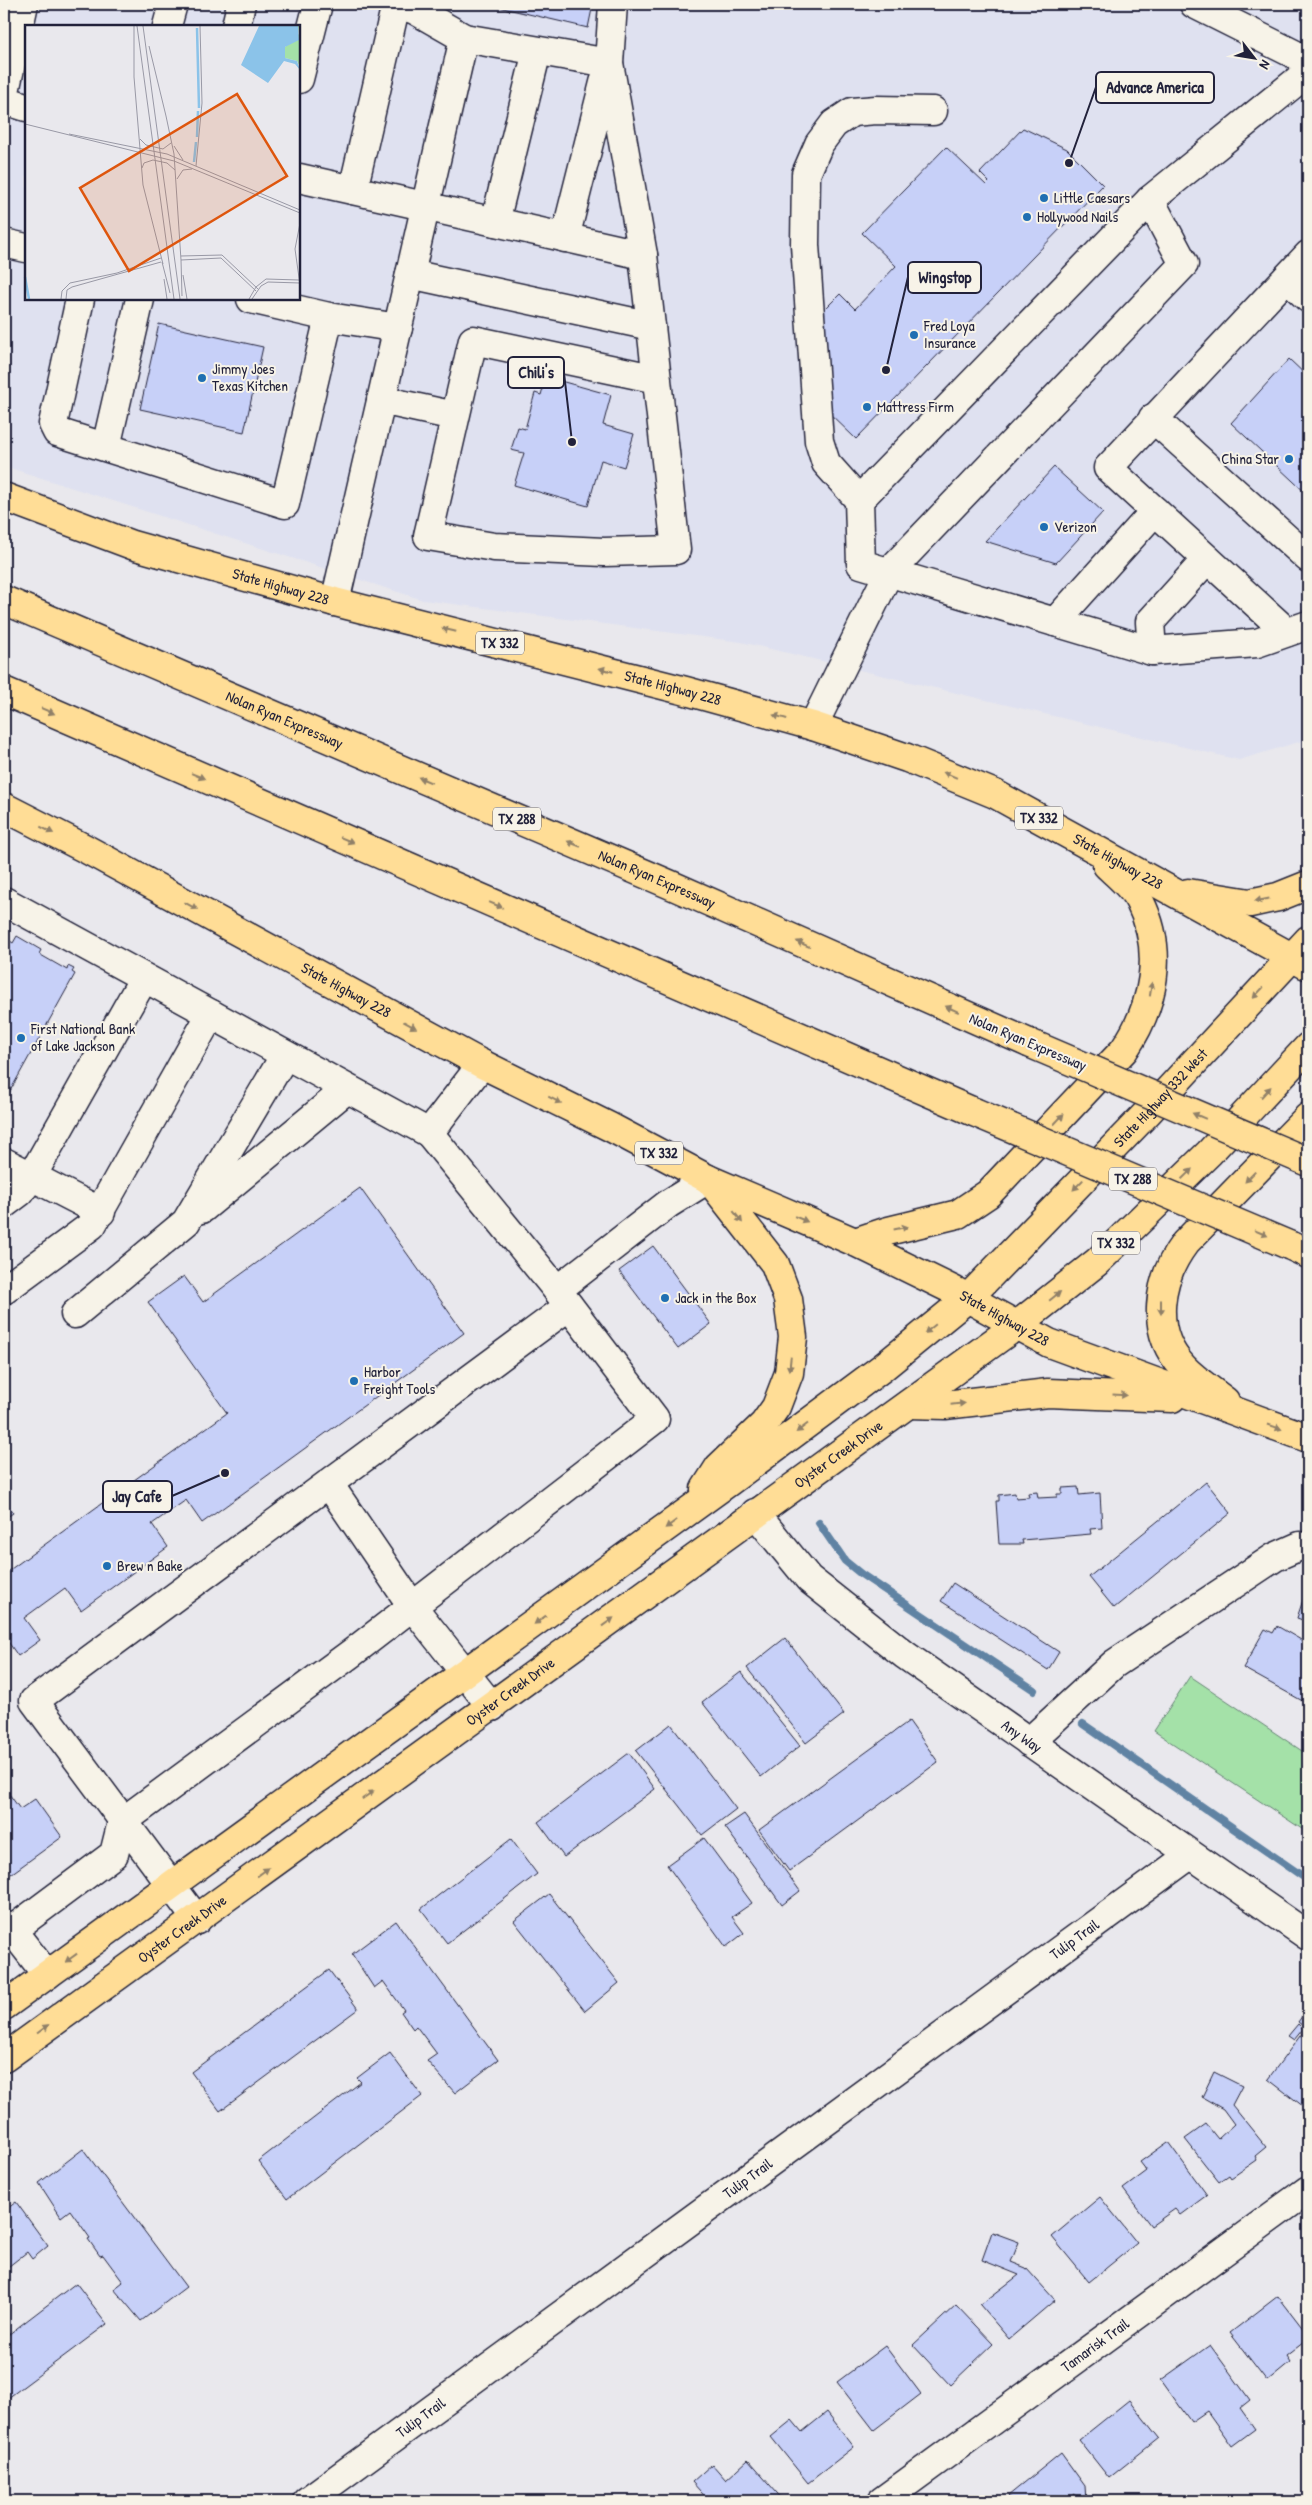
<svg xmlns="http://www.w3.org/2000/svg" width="1312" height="2505" viewBox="0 0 1312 2505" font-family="'Patrick Hand',sans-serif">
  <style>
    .built { fill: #dfe1f0; fill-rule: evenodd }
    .green { fill: #a4e1a8; stroke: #638272 }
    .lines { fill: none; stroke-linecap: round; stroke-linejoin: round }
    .stream { stroke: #6183a3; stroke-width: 8 }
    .building { fill: #c7d0f8; stroke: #22223b }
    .minor-casing { stroke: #22223b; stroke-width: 31 }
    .major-casing { stroke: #22223b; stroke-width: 31 }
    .highway-casing { stroke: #22223b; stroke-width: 31 }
    .minor { stroke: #f7f3e8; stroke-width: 28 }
    .major { stroke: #ffdd96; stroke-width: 28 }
    .highway { stroke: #ffdd96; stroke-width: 28 }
    .highway-bridge-casing { stroke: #22223b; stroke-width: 31; stroke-linecap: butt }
    .highway-bridge { stroke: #ffdd96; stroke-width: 28 }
    .oneway { fill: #908068 }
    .poi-dot { fill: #1f6fb2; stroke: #f7f3e8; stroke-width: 2 }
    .labels { text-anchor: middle; stroke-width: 4; stroke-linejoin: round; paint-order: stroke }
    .shield { fill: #f7f3e8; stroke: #62616f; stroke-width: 1 }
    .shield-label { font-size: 14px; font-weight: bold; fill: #22223b }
    .poi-label { font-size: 15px; fill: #22223b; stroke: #f7f3e8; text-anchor: start }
    .street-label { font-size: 15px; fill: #22223b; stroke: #f7f3e8 }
    .inset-river { fill: none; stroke: #8bc3e9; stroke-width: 2.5 }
    .inset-road { fill: none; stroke: #9999a6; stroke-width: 1 }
    .view { fill: #de560e; fill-opacity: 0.15; stroke: #de560e; stroke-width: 2.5 }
    .inset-edge { fill: none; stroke: #22223b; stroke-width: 2.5 }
    .leader { fill: none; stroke: #22223b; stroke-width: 2 }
    .callout-dot { fill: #22223b; stroke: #f7f3e8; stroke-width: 2 }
    .callout { fill: #f7f3e8; stroke: #22223b; stroke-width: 2 }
    .callout-label { font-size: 16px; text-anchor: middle; font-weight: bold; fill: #22223b }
  </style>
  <rect width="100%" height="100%" fill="#e9e8ed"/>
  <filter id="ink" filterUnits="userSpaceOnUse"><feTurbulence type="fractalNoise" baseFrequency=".02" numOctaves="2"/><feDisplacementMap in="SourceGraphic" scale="10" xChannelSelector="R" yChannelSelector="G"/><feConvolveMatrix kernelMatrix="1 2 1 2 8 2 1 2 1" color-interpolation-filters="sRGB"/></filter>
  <g filter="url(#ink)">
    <!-- built -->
    <path class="built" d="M4 4H1308V739L1239 760 741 642 423 600 4 466ZM26 26H299V299H26Z"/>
    <!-- green -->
    <polygon class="green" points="1190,1676 1308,1755 1308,1833 1154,1731"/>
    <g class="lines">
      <!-- stream -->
      <g class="stream">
        <polyline points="819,1523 845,1561 861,1574 1034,1690"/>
        <polyline points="1083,1724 1308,1880"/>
      </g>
    </g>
    <!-- building -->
    <g class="building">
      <polygon points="486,4 593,4 588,28"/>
      <polygon points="1023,128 1067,149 1103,185 856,439 824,408 818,316 840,294 855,309 896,266 862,233 946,147 986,185 989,182 980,173"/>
      <polygon points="159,324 263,347 244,432 140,409"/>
      <polygon points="1289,359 1308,377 1308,495 1231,423"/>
      <polygon points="546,377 611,395 603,425 634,434 624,467 601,460 588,506 514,485 524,453 511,450 518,427 525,429 535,393 541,395"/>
      <polygon points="1054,467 1103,512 1056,563 985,541"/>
      <polygon points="17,936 41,950 39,954 67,970 68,966 74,969 72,972 75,974 4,1102 4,937 13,943"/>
      <polygon points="360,1188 464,1333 202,1523 186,1500 152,1524 168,1547 81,1610 65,1588 24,1618 40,1640 18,1656 4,1636 4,1574 227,1413 148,1302 184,1276 203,1302"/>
      <polygon points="653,1246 711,1324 678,1349 619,1271"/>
      <polygon points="1206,1482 1231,1513 1114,1608 1089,1577"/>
      <polygon points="1078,1487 1079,1495 1100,1493 1102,1528 1090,1529 1091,1534 1022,1540 1023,1544 999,1544 996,1501 999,1501 999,1495 1015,1493 1016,1498 1029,1497 1028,1493 1037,1492 1038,1498 1057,1497 1057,1494 1062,1494 1062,1488"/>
      <polygon points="4,1500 13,1513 4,1519"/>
      <polygon points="953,1583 1059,1652 1048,1670 941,1601"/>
      <polygon points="1308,1585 1308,1622 1297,1618"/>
      <polygon points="1277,1626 1308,1644 1308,1704 1243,1668 1265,1629 1273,1633"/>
      <polygon points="785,1638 844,1714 806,1743 747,1668"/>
      <polygon points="741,1672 800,1746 761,1777 702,1702"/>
      <polygon points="909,1721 938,1762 789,1871 759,1830"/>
      <polygon points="671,1724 736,1809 702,1835 636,1751"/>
      <polygon points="629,1753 655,1789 564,1857 538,1822"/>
      <polygon points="4,1787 20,1809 35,1799 62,1837 4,1879"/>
      <polygon points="744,1814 800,1891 782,1905 725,1827"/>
      <polygon points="704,1838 752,1903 732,1917 744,1933 726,1947 667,1865"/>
      <polygon points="511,1839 537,1874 447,1943 421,1909"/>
      <polygon points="549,1894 619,1983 585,2011 514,1921"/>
      <polygon points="396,1921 498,2060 455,2093 427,2061 437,2054 416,2026 413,2029 401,2012 404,2010 383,1981 374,1988 352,1954"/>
      <polygon points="329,1970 358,2009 220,2111 191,2072"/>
      <polygon points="1308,2008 1308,2110 1268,2079 1306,2028 1298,2022"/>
      <polygon points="1298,2024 1303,2029 1294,2040 1288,2036"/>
      <polygon points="390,2053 422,2096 287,2199 258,2161 361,2082 357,2078"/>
      <polygon points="1214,2072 1242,2086 1232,2105 1266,2147 1255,2156 1257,2160 1231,2178 1229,2175 1219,2182 1185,2139 1206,2124 1218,2139 1234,2124 1223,2109 1202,2097"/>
      <polygon points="1168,2142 1207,2195 1180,2215 1175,2209 1151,2226 1123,2189 1147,2171 1140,2162"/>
      <polygon points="83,2149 186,2287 141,2321 114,2289 123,2282 103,2255 100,2256 88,2239 90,2238 70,2210 61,2217 39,2183"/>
      <polygon points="1100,2197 1137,2243 1089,2282 1052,2237"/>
      <polygon points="16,2202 48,2246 32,2259 27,2252 4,2270 4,2211"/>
      <polygon points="992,2232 1019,2242 1011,2262 1026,2268 1055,2300 1009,2339 980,2305 1019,2275 982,2260"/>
      <polygon points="76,2283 107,2324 4,2401 4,2338"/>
      <polygon points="1278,2296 1308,2335 1308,2339 1286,2356 1290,2362 1267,2381 1230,2333"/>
      <polygon points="956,2305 993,2344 950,2385 913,2345"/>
      <polygon points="1210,2345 1250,2400 1240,2408 1255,2429 1232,2446 1207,2411 1191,2422 1161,2380"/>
      <polygon points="885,2346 921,2394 874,2430 837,2382"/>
      <polygon points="1129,2400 1159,2438 1109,2478 1079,2440"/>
      <polygon points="827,2412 854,2447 808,2483 771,2437 792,2420 802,2432"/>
      <polygon points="1061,2453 1085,2486 1086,2501 1076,2501 1075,2494 1066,2501 1013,2501 1008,2496"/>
      <polygon points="748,2460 784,2501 709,2501 692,2482 712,2464 726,2480"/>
    </g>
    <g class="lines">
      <defs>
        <g id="minor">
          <polyline points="396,4 415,10 464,38 609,63 565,238"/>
          <polyline points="613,4 609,63 643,255 676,550 604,552 494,547 428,536 473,340 657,379"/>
          <polyline points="1194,4 1308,61"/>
          <polyline points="167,26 173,4"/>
          <polyline points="236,26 241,4"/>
          <polyline points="1308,72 1150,200 859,500 861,564 1152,651 1257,643 1308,625"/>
          <polyline points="299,79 318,4"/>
          <polyline points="4,96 24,4"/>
          <polyline points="4,100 26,107"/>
          <polyline points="299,178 643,255"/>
          <polyline points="353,190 396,4"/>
          <polyline points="495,222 537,51"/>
          <polyline points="4,243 26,248"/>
          <polyline points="410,274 651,326"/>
          <polyline points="1287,278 1308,298"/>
          <polyline points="80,299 53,424 57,432 285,504 329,317"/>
          <polyline points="251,299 329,317 398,328"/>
          <polyline points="381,400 455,416"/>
          <polyline points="1153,418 1308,558"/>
          <polyline points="106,447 140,299"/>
          <polyline points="859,500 826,463 819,441 805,245 806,174 819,144 834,124 852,112 876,110 933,111"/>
          <polyline points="335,602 464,38"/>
          <polyline points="1055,622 1155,511"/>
          <polyline points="1287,632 1108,468 1308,255"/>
          <polyline points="1152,651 1150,622 1207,559"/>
          <polyline points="813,726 889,572 1184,264 1150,200"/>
          <polyline points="4,901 429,1133 482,1064"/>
          <polyline points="429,1133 557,1290"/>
          <polyline points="4,1162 101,1212"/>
          <polyline points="4,1204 20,1192 32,1176 144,978"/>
          <polyline points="202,1209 347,1089"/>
          <polyline points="4,1290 92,1225 211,1014"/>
          <polyline points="75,1314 186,1222 285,1055"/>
          <polyline points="329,1484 412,1606 492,1707"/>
          <path id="s1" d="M755 1513 809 1579 905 1655 1308 1936"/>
          <polyline points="1029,1742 1114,1664 1275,1557 1300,1546 1308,1548"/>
          <polyline points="197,1920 34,1701 569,1306"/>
          <polyline points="4,1925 12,1930 114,1854 122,1822 353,1652 655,1419 557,1290 668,1204 708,1179"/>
          <polyline points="12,1930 47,1975"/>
          <path id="s2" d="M307 2501 1190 1855"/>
          <path id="s3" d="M882 2501 1308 2190"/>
        </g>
        <g id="major">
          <path id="s4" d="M4 497 132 545 335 602 686 691 813 726 907 758 995 794 1306 965"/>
          <path id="s5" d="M4 807 86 849 482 1064 610 1127 708 1179 855 1242 955 1291 1049 1343 1308 1438"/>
          <polyline points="1188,893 1250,903 1278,897 1308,885"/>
          <path d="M855 1242 888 1231 958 1214 988 1194 1124 1050C1154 1006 1165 952 1140 902 1133 887 1118 876 1107 865"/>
          <path d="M1225 1401C1211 1390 1195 1380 1183 1367 1149 1331 1158 1279 1185 1243L1308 1117"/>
          <polyline points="909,1404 945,1405 1048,1393 1172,1398"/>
          <polyline points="705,1489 719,1467 764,1424 776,1407 789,1373 793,1337 788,1299 775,1264 711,1182"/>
          <path id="s6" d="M4 2006 730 1481 882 1368 968 1298 1148 1112 1308 940"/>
          <path id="s7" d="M4 2058 1016 1326 1097 1262 1209 1153 1308 1047"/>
        </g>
        <g id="highway">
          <path id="s8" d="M4 600 669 884 1029 1043"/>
          <polyline points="4,691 974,1112"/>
          <polyline points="1291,1246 1308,1254"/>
        </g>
      </defs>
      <!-- minor casing -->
      <use href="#minor" class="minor-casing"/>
      <!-- major casing -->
      <use href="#major" class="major-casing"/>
      <!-- highway casing -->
      <use href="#highway" class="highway-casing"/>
      <!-- minor -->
      <use href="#minor" class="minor"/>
      <!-- major -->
      <use href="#major" class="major"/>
      <!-- highway -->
      <use href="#highway" class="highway"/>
      <defs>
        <g id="highway-bridge">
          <polyline points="1029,1043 1308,1162"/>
          <polyline points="974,1112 1291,1246"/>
        </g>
      </defs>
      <!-- highway-bridge casing -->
      <use href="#highway-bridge" class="highway-bridge-casing"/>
      <!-- highway-bridge -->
      <use href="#highway-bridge" class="highway-bridge"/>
    </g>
    <!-- one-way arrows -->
    <defs><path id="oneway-solid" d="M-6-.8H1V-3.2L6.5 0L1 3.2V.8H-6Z" transform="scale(1.25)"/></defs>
    <g class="oneway">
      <use href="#oneway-solid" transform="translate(449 630) rotate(-166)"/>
      <use href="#oneway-solid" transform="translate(606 670) rotate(-166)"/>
      <use href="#oneway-solid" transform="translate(48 711) rotate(23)"/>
      <use href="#oneway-solid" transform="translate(780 717) rotate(-164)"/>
      <use href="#oneway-solid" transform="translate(950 775) rotate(-158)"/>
      <use href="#oneway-solid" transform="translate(198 776) rotate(23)"/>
      <use href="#oneway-solid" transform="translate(425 780) rotate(-157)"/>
      <use href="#oneway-solid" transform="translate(47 830) rotate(27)"/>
      <use href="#oneway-solid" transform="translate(347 840) rotate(23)"/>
      <use href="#oneway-solid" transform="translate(574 844) rotate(-157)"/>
      <use href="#oneway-solid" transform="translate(1262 900) rotate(169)"/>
      <use href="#oneway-solid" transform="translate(496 905) rotate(23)"/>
      <use href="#oneway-solid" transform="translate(191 906) rotate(28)"/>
      <use href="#oneway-solid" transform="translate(803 944) rotate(-156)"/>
      <use href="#oneway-solid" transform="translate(1151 989) rotate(-81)"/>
      <use href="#oneway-solid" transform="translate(1258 993) rotate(133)"/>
      <use href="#oneway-solid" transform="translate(952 1009) rotate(-156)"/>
      <use href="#oneway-solid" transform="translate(410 1025) rotate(28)"/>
      <use href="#oneway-solid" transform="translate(1266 1092) rotate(-47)"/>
      <use href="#oneway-solid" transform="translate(555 1100) rotate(26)"/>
      <use href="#oneway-solid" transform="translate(1199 1116) rotate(-157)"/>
      <use href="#oneway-solid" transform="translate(1059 1119) rotate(-47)"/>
      <use href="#oneway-solid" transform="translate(1187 1174) rotate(-44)"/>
      <use href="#oneway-solid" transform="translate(1250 1177) rotate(134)"/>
      <use href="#oneway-solid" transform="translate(1078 1185) rotate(134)"/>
      <use href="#oneway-solid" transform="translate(738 1217) rotate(52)"/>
      <use href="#oneway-solid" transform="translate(801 1219) rotate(23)"/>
      <use href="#oneway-solid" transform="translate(901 1228) rotate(-11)"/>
      <use href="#oneway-solid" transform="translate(1261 1233) rotate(23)"/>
      <use href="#oneway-solid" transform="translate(1055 1296) rotate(-39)"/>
      <use href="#oneway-solid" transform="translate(1161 1307) rotate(90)"/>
      <use href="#oneway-solid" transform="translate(930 1329) rotate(141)"/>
      <use href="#oneway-solid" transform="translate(790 1364) rotate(96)"/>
      <use href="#oneway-solid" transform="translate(1120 1395) rotate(3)"/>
      <use href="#oneway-solid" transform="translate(958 1404) rotate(-6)"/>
      <use href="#oneway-solid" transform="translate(1275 1427) rotate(19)"/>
      <use href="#oneway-solid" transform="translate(802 1428) rotate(143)"/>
      <use href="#oneway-solid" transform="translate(671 1524) rotate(144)"/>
      <use href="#oneway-solid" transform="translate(540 1620) rotate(144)"/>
      <use href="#oneway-solid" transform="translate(608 1622) rotate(-36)"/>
      <use href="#oneway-solid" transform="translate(368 1795) rotate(-35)"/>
      <use href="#oneway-solid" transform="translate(263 1872) rotate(-36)"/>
      <use href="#oneway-solid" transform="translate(71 1958) rotate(144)"/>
      <use href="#oneway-solid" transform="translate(43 2029) rotate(-37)"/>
    </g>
  </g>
  <!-- markers -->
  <g class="poi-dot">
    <circle cx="1044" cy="198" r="5"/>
    <circle cx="1027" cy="217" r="5"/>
    <circle cx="914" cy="335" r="5"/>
    <circle cx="202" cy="378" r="5"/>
    <circle cx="867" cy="407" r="5"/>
    <circle cx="1289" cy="459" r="5"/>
    <circle cx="1044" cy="527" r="5"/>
    <circle cx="21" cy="1038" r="5"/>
    <circle cx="665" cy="1298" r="5"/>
    <circle cx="354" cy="1381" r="5"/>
    <circle cx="107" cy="1566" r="5"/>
  </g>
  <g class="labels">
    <!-- shield labels -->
    <g class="shield">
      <rect x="476" y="631.5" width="48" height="23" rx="4"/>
      <rect x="1015" y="806.5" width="48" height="23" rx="4"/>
      <rect x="493" y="807.5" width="48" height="23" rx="4"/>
      <rect x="635" y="1141.5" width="48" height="23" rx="4"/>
      <rect x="1109" y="1167.5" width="48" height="23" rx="4"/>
      <rect x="1092" y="1231.5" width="48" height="23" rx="4"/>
    </g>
    <g class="shield-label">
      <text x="500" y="648">TX 332</text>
      <text x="1039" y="823">TX 332</text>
      <text x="517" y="824">TX 288</text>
      <text x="659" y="1158">TX 332</text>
      <text x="1133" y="1184">TX 288</text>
      <text x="1116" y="1248">TX 332</text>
    </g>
    <!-- poi labels -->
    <g class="poi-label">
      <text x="1054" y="203">Little Caesars</text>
      <text x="1037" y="222">Hollywood Nails</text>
      <text x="924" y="331">Fred Loya<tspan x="924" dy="17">Insurance</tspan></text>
      <text x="212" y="374">Jimmy Joes<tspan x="212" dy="17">Texas Kitchen</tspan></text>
      <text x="877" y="412">Mattress Firm</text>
      <text x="1279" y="464" text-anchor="end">China Star</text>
      <text x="1054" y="532">Verizon</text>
      <text x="31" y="1034">First National Bank<tspan x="31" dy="17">of Lake Jackson</tspan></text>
      <text x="675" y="1303">Jack in the Box</text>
      <text x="364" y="1377">Harbor<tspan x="364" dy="17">Freight Tools</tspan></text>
      <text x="117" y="1571">Brew n Bake</text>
    </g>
    <!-- street labels -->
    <g class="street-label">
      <text dy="5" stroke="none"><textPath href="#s4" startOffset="291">State Highway 228</textPath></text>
      <text dy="5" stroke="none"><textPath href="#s4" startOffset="696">State Highway 228</textPath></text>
      <text dy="5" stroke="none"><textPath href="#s8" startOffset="305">Nolan Ryan Expressway</textPath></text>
      <text dy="5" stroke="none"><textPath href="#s4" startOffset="1176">State Highway 228</textPath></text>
      <text dy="5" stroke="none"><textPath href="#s8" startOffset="710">Nolan Ryan Expressway</textPath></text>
      <text dy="5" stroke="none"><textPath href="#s5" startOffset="388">State Highway 228</textPath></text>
      <text transform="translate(1028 1042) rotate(23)" y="5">Nolan Ryan Expressway</text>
      <text dy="5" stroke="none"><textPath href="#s6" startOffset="1474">State Highway 332 West</textPath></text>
      <text dy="5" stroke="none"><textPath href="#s5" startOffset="1124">State Highway 228</textPath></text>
      <text dy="5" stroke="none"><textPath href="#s7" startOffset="1030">Oyster Creek Drive</textPath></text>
      <text dy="5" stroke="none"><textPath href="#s7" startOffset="625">Oyster Creek Drive</textPath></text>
      <text dy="5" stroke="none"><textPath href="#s1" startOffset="350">Any Way</textPath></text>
      <text dy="5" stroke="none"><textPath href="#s7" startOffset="220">Oyster Creek Drive</textPath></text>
      <text dy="5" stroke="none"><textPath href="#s2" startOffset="951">Tulip Trail</textPath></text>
      <text dy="5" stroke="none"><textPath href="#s2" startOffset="546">Tulip Trail</textPath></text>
      <text dy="5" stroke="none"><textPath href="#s3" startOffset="264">Tamarisk Trail</textPath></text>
      <text dy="5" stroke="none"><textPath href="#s2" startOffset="141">Tulip Trail</textPath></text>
    </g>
  </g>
  <!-- overview -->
  <g transform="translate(25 25)">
    <rect width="275" height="275" fill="#e9e8ed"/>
    <path d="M273 1H275V42L272 36 260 33V22L274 9Z" fill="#a4e1a8"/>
    <path d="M234 1H273L274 15 260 22V33L272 36 275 45 270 39 259 36 243 58 216 40Z" fill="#8bc3e9"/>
    <path class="inset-river" d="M172 3 174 83M172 112 173 86M169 137 171 117M0 252 4 274"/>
    <path class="inset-road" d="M112 1 149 274M118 1 155 274M124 21 141 91M109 52 118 160 138 239M109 52V1M141 91 149 129 156 235M0 99 149 136 275 188M44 109 142 129 275 185M115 114 121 120 138 124 146 118M149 121 158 135M171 141 177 78 175 1M117 143 119 138 128 135 142 138 150 145M152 154 158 145 167 144M275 198 270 224 275 260M275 212V246M156 231 197 230 233 264M156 235 196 233 231 266M156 235 157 271M137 237 145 268M158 250 162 274M139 254 142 274M36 274 37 266 45 258 92 248 136 233M41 274 42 265 47 262 136 237M224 274 231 262 241 254 274 255M227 274 236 261 243 257 275 258"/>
    <path class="view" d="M212 69 262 151 104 246 55 163Z"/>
    <rect width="275" height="275" class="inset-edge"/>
  </g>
  <!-- callouts -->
  <path class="leader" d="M1069 163L1096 87M886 370L908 277M572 442L564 373M225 1473L172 1496"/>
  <g class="callout-dot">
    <circle cx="1069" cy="163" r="5"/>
    <circle cx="886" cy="370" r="5"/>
    <circle cx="572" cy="442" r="5"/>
    <circle cx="225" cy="1473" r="5"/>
  </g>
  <g class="callout">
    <rect x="1096" y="72" width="118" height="31" rx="5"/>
    <rect x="908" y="262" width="73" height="31" rx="5"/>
    <rect x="508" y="357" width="56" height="31" rx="5"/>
    <rect x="103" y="1481" width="69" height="31" rx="5"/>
  </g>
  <g class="callout-label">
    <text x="1155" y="93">Advance America</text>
    <text x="945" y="283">Wingstop</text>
    <text x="536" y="378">Chili's</text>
    <text x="137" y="1502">Jay Cafe</text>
  </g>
  <!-- margin -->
  <rect width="1312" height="2505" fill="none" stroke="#f7f3e8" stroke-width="20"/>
  <rect x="10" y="10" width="1292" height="2485" fill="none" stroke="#22223b" stroke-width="2" filter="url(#ink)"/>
  <!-- north arrow -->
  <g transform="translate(1254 58) rotate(121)" stroke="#f7f3e8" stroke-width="4" paint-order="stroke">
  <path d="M0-4L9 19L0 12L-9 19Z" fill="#22223b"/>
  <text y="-8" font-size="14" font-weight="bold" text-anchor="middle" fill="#22223b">N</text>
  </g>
</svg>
